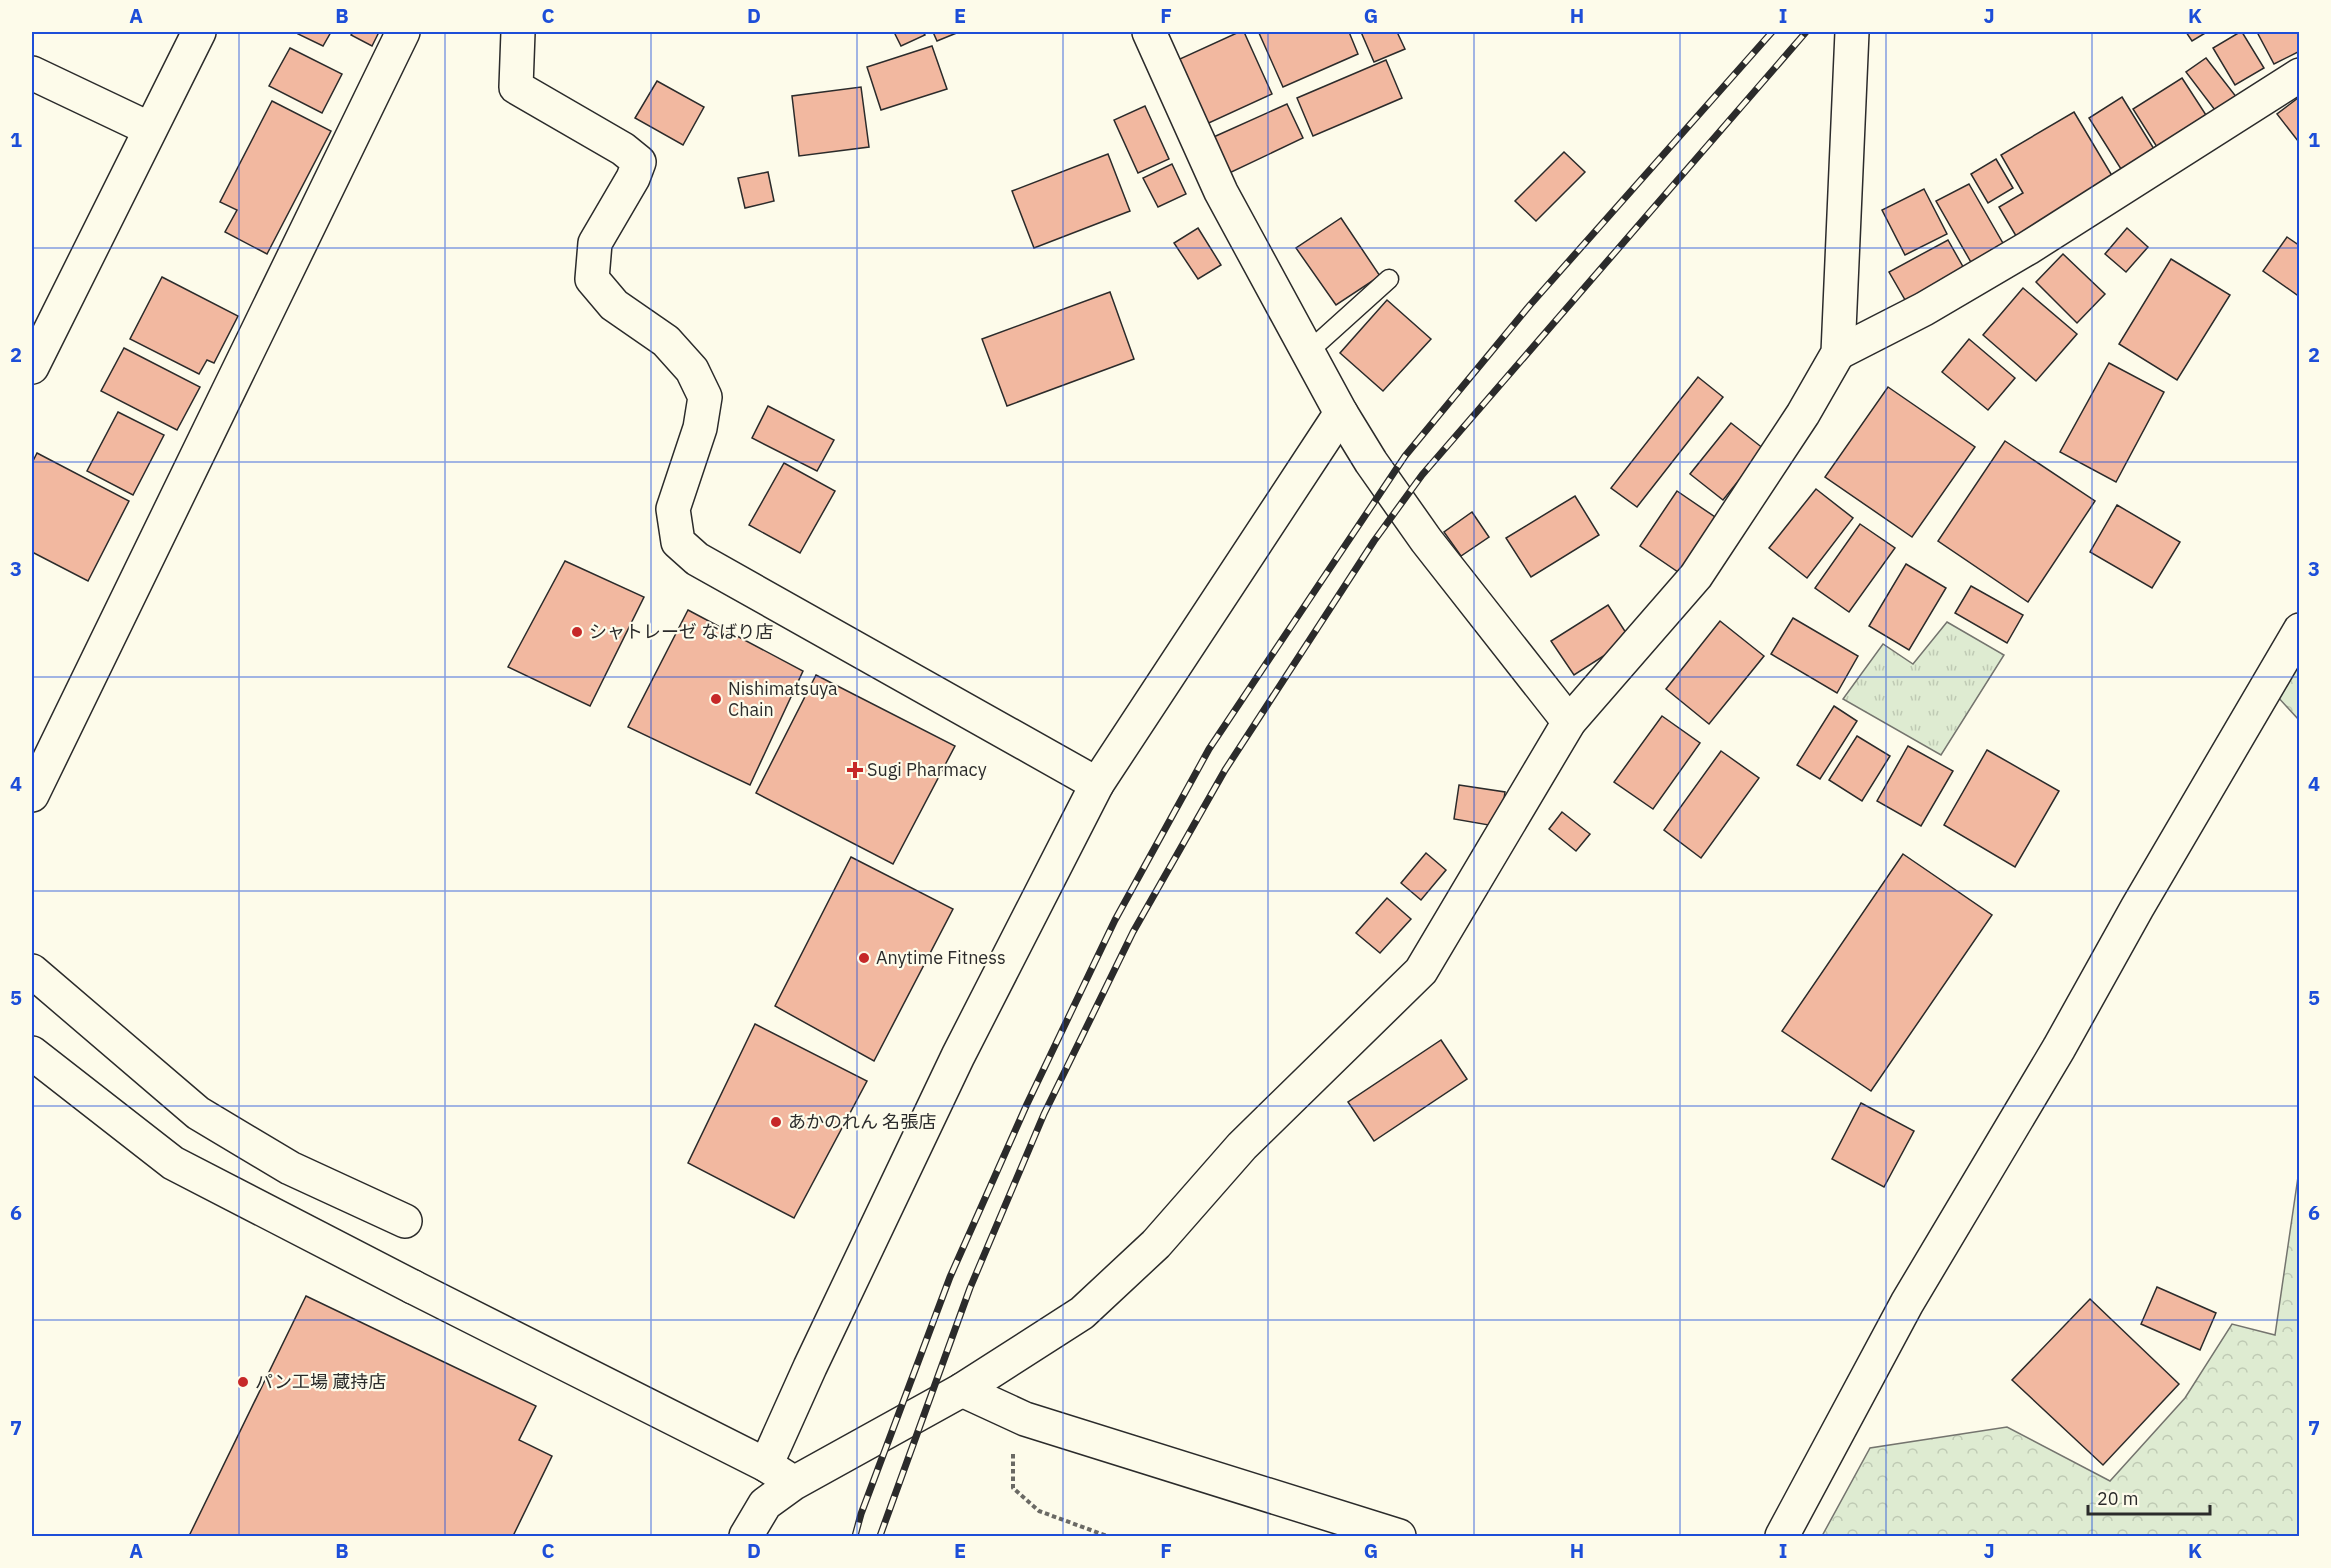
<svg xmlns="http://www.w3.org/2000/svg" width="2331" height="1568" viewBox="0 0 2331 1568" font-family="'IBM Plex Sans','Noto Sans JP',sans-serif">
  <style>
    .grass { fill: url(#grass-tufts); stroke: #74746e; stroke-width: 1.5 }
    .forest { fill: url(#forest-crowns); stroke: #74746e; stroke-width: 1.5 }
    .building { fill: #f2b8a0; stroke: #2b2b2b; stroke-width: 1.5 }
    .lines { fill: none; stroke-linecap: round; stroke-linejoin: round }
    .lane-casing { stroke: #2b2b2b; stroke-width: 21 }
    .street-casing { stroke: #2b2b2b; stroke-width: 36 }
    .secondary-casing { stroke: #2b2b2b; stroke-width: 36 }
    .path { stroke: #6a6964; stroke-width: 4; stroke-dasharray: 4.5 3; stroke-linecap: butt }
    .lane { stroke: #fdfbea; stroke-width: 18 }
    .street { stroke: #fdfbea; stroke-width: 33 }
    .secondary { stroke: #fdfbea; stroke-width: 33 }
    .rail-casing { stroke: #2b2b2b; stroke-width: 7 }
    .rail { stroke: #fdfbea; stroke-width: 4.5; stroke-dasharray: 14; stroke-linecap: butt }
    .grid { fill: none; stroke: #1d4ed8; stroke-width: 1.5; stroke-opacity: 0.55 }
    .poi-dot { fill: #c62828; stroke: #fdfbea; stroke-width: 2 }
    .labels { text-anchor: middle; stroke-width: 4.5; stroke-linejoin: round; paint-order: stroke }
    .poi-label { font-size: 18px; fill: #2b2b2b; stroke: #fdfbea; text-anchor: start }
    .neatline { fill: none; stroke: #1d4ed8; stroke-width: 2 }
    .grid-label { font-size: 20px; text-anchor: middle; font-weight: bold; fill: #1d4ed8 }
  </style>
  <defs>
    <pattern id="grass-tufts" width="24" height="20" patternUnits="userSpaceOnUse" patternTransform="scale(1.5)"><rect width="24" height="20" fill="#deebd1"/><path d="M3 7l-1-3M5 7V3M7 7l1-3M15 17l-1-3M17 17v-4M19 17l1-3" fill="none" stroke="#bfcab4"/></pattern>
    <pattern id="forest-crowns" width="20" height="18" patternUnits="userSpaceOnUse" patternTransform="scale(1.5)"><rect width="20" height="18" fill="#deebd1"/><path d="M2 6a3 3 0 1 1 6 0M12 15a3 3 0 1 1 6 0" fill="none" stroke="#bfcab4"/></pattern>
  </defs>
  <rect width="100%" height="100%" fill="#fdfbea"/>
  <!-- grass -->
  <polygon class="grass" points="1947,622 2004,655 1941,755 1843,699 1883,644 1913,664"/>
  <!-- forest -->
  <g class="forest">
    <polygon points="2299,658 2299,720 2276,695"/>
    <polygon points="2299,1170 2299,1536 1822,1536 1870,1448 2007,1427 2110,1481 2185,1398 2232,1324 2275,1335"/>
  </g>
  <!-- building -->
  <g class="building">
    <polygon points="299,32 331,32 323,46 298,34"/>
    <polygon points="353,32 379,32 372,46 351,35"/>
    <polygon points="894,32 923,32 925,35 901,46"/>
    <polygon points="933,32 959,32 937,41"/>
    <polygon points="1239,32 1244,32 1272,94 1200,127 1171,63"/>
    <polygon points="1263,32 1349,32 1358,54 1283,87 1259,33"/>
    <polygon points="1361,32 1397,32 1405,49 1374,62"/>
    <polygon points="2186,32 2207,32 2192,41"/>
    <polygon points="2240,32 2242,32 2264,68 2235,85 2213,48"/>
    <polygon points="2257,32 2300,32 2300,51 2274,64"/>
    <polygon points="932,46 947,89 881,110 867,67"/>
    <polygon points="290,48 342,74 322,113 269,86"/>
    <polygon points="2206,58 2241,103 2221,118 2186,72"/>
    <polygon points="1386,60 1402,98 1313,136 1297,98"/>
    <polygon points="2182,78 2206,115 2157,147 2133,109"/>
    <polygon points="657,81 704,107 683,145 635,118"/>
    <polygon points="861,87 869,147 799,156 792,96"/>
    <polygon points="2122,97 2154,149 2121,169 2089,118"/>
    <polygon points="2298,98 2300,100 2298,141 2277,114"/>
    <polygon points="272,101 331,131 267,254 225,232 237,210 220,202"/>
    <polygon points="1287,104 1303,138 1223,176 1207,140"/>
    <polygon points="1145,106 1169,159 1138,173 1114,120"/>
    <polygon points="2074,112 2117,184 2019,241 1999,207 2023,193 2001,155"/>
    <polygon points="1564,152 1585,172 1536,221 1515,201"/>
    <polygon points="1108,154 1130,211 1034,248 1012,191"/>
    <polygon points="1996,159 2013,188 1988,203 1971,174"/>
    <polygon points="1172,164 1186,194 1158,207 1143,178"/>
    <polygon points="768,172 774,201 745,208 738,178"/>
    <polygon points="1969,184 2004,245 1972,264 1936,201"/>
    <polygon points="1924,189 1947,234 1905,255 1882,210"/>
    <polygon points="1341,218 1380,276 1336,305 1296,248"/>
    <polygon points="1198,228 1221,265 1198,279 1174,243"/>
    <polygon points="2127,228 2148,247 2126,272 2105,254"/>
    <polygon points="2287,237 2300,246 2300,297 2263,271"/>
    <polygon points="1948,240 1966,272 1908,305 1889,272"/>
    <polygon points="2063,254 2105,294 2077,323 2036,282"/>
    <polygon points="2171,259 2230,295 2177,380 2119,344"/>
    <polygon points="162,277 238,316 214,363 207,360 199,374 130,339"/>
    <polygon points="2023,288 2077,334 2036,381 1983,335"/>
    <polygon points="1110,292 1134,359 1007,406 982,339"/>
    <polygon points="1387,300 1431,339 1383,391 1340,353"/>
    <polygon points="1969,339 2015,378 1988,410 1942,372"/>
    <polygon points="124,348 200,387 177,430 101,391"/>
    <polygon points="2109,363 2164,392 2116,482 2060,452"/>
    <polygon points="1698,377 1723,397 1637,507 1611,488"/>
    <polygon points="1888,387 1975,447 1912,537 1825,477"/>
    <polygon points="768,406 834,440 817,471 752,438"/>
    <polygon points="118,412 164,435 133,495 87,471"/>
    <polygon points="1731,423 1764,449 1723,500 1690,474"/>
    <polygon points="2005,441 2095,501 2028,602 1938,541"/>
    <polygon points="37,453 129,501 88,581 32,552 32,463"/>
    <polygon points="784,463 835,491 800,553 749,525"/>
    <polygon points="1816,489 1853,518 1807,578 1769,548"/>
    <polygon points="1677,491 1718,519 1681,574 1640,546"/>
    <polygon points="1575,496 1599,535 1531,577 1506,538"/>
    <polygon points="2117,505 2180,542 2152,588 2090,552"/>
    <polygon points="1472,512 1489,537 1461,556 1444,532"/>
    <polygon points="1860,524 1895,548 1849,612 1815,588"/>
    <polygon points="565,561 644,597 590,706 508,667"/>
    <polygon points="1906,564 1946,588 1909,650 1869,626"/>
    <polygon points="1971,586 2023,615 2007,643 1955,613"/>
    <polygon points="1608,605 1630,639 1574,675 1551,641"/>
    <polygon points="688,610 803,671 750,785 628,727"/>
    <polygon points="1793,618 1858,656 1837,693 1771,654"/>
    <polygon points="1720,621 1764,656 1709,724 1666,689"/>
    <polygon points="816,675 955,746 893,864 756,793"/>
    <polygon points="1834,706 1857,721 1820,779 1797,765"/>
    <polygon points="1662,716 1700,743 1653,809 1614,782"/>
    <polygon points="1857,736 1890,756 1862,801 1829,780"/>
    <polygon points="1908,746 1953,771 1921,826 1877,801"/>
    <polygon points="1987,750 2059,791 2015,867 1944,825"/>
    <polygon points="1721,751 1759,778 1701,858 1664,830"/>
    <polygon points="1459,785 1505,792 1500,827 1454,819"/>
    <polygon points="1562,812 1590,834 1576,851 1549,829"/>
    <polygon points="1426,853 1446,870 1421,900 1401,883"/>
    <polygon points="1903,854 1992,915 1871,1091 1782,1031"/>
    <polygon points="851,857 953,909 874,1061 775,1006"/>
    <polygon points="1387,898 1411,919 1380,953 1356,933"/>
    <polygon points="755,1024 867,1081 794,1218 688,1163"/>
    <polygon points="1441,1040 1467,1079 1374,1141 1348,1102"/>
    <polygon points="1861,1103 1914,1131 1884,1187 1832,1159"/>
    <polygon points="2157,1287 2216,1313 2200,1350 2141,1324"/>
    <polygon points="306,1296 536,1406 519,1440 552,1456 513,1536 189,1536"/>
    <polygon points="2090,1299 2179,1384 2103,1465 2012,1380"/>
  </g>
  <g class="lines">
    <defs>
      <polyline id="lane" points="1308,352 1389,279"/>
      <g id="street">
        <polyline points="518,32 516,87 623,149 639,162 633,178 595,243 592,279 614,305 666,341 692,370 705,397 700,428 673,509 678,542 697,559 1097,784 958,1056 810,1367 766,1465"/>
        <polyline points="1149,32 1221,192 1341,413 1371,462 1426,540 1569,722"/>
        <polyline points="32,73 150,129"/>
        <polyline points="1838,353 1924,309 2028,248 2300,75"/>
        <polyline points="1097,784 1341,413"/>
        <polyline points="32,795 403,32"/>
        <polyline points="32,971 198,1113 290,1168 405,1221"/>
        <polyline points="413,1287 766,1465 785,1477"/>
        <polyline points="962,1390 1025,1419 1399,1536"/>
        <polyline points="746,1536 765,1504 794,1483 962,1390 1082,1313 1156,1244 1242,1146 1421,971 1569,722 1696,576 1803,414 1838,353 1852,32"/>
        <polyline points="1782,1536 1907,1303 2059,1048 2137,908 2300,630"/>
      </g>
      <g id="secondary">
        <polyline points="32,367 199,32"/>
        <polyline points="32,1053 173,1163 413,1287"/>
      </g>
    </defs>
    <!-- lane casing -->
    <use href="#lane" class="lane-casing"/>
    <!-- street casing -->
    <use href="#street" class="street-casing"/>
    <!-- secondary casing -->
    <use href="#secondary" class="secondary-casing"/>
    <!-- path -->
    <polyline class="path" points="1013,1454 1013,1488 1039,1511 1107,1536"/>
    <!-- lane -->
    <use href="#lane" class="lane"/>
    <!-- street -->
    <use href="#street" class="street"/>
    <!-- secondary -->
    <use href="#secondary" class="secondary"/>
    <defs>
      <g id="rail">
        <polyline points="855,1536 861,1514 950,1277 1027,1104 1115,920 1209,749 1405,456 1530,305 1772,32"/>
        <polyline points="880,1536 970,1288 1044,1114 1133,932 1225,770 1374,541 1422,475 1806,32"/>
      </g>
    </defs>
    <!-- rail casing -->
    <use href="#rail" class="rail-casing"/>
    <!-- rail -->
    <use href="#rail" class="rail"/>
  </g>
  <!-- grid -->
  <path class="grid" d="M239 32V1536M445 32V1536M651 32V1536M857 32V1536M1063 32V1536M1268 32V1536M1474 32V1536M1680 32V1536M1886 32V1536M2092 32V1536M32 248H2300M32 462H2300M32 677H2300M32 891H2300M32 1106H2300M32 1320H2300"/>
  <!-- markers -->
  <g class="poi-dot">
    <circle cx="577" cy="632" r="6"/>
    <circle cx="716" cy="699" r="6"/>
    <path d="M852 761h6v6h6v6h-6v6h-6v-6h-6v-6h6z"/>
    <circle cx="864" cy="958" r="6"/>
    <circle cx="776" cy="1122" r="6"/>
    <circle cx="243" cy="1382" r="6"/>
  </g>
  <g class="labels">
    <!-- poi labels -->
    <g class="poi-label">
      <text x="589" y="638">シャトレーゼ なばり店</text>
      <text x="728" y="695">Nishimatsuya<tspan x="728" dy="21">Chain</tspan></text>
      <text x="867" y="776">Sugi Pharmacy</text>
      <text x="876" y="964">Anytime Fitness</text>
      <text x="788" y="1128">あかのれん 名張店</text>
      <text x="255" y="1388">パン工場 蔵持店</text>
    </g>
  </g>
  <!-- border -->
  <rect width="2331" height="1568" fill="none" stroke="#fdfbea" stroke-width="66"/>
  <!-- scale -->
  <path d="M2088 1505v9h122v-9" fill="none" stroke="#2b2b2b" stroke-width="3"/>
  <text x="2097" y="1505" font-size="18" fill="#2b2b2b" stroke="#fdfbea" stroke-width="4.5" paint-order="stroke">20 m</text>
  <rect x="33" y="33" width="2265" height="1502" class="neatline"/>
  <g class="grid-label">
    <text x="136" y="23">A</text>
    <text x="342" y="23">B</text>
    <text x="548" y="23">C</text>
    <text x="754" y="23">D</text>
    <text x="960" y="23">E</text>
    <text x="1166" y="23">F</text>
    <text x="1371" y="23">G</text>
    <text x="1577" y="23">H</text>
    <text x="1783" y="23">I</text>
    <text x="1989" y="23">J</text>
    <text x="2195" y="23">K</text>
    <text x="16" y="147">1</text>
    <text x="2314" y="147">1</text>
    <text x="16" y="362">2</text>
    <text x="2314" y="362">2</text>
    <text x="16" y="576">3</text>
    <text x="2314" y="576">3</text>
    <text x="16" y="791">4</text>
    <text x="2314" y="791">4</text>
    <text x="16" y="1005">5</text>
    <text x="2314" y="1005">5</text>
    <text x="16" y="1220">6</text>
    <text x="2314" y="1220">6</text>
    <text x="16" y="1435">7</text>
    <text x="2314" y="1435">7</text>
    <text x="136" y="1558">A</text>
    <text x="342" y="1558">B</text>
    <text x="548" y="1558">C</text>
    <text x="754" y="1558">D</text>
    <text x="960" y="1558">E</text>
    <text x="1166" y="1558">F</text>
    <text x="1371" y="1558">G</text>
    <text x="1577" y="1558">H</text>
    <text x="1783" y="1558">I</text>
    <text x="1989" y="1558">J</text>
    <text x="2195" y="1558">K</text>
  </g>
</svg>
